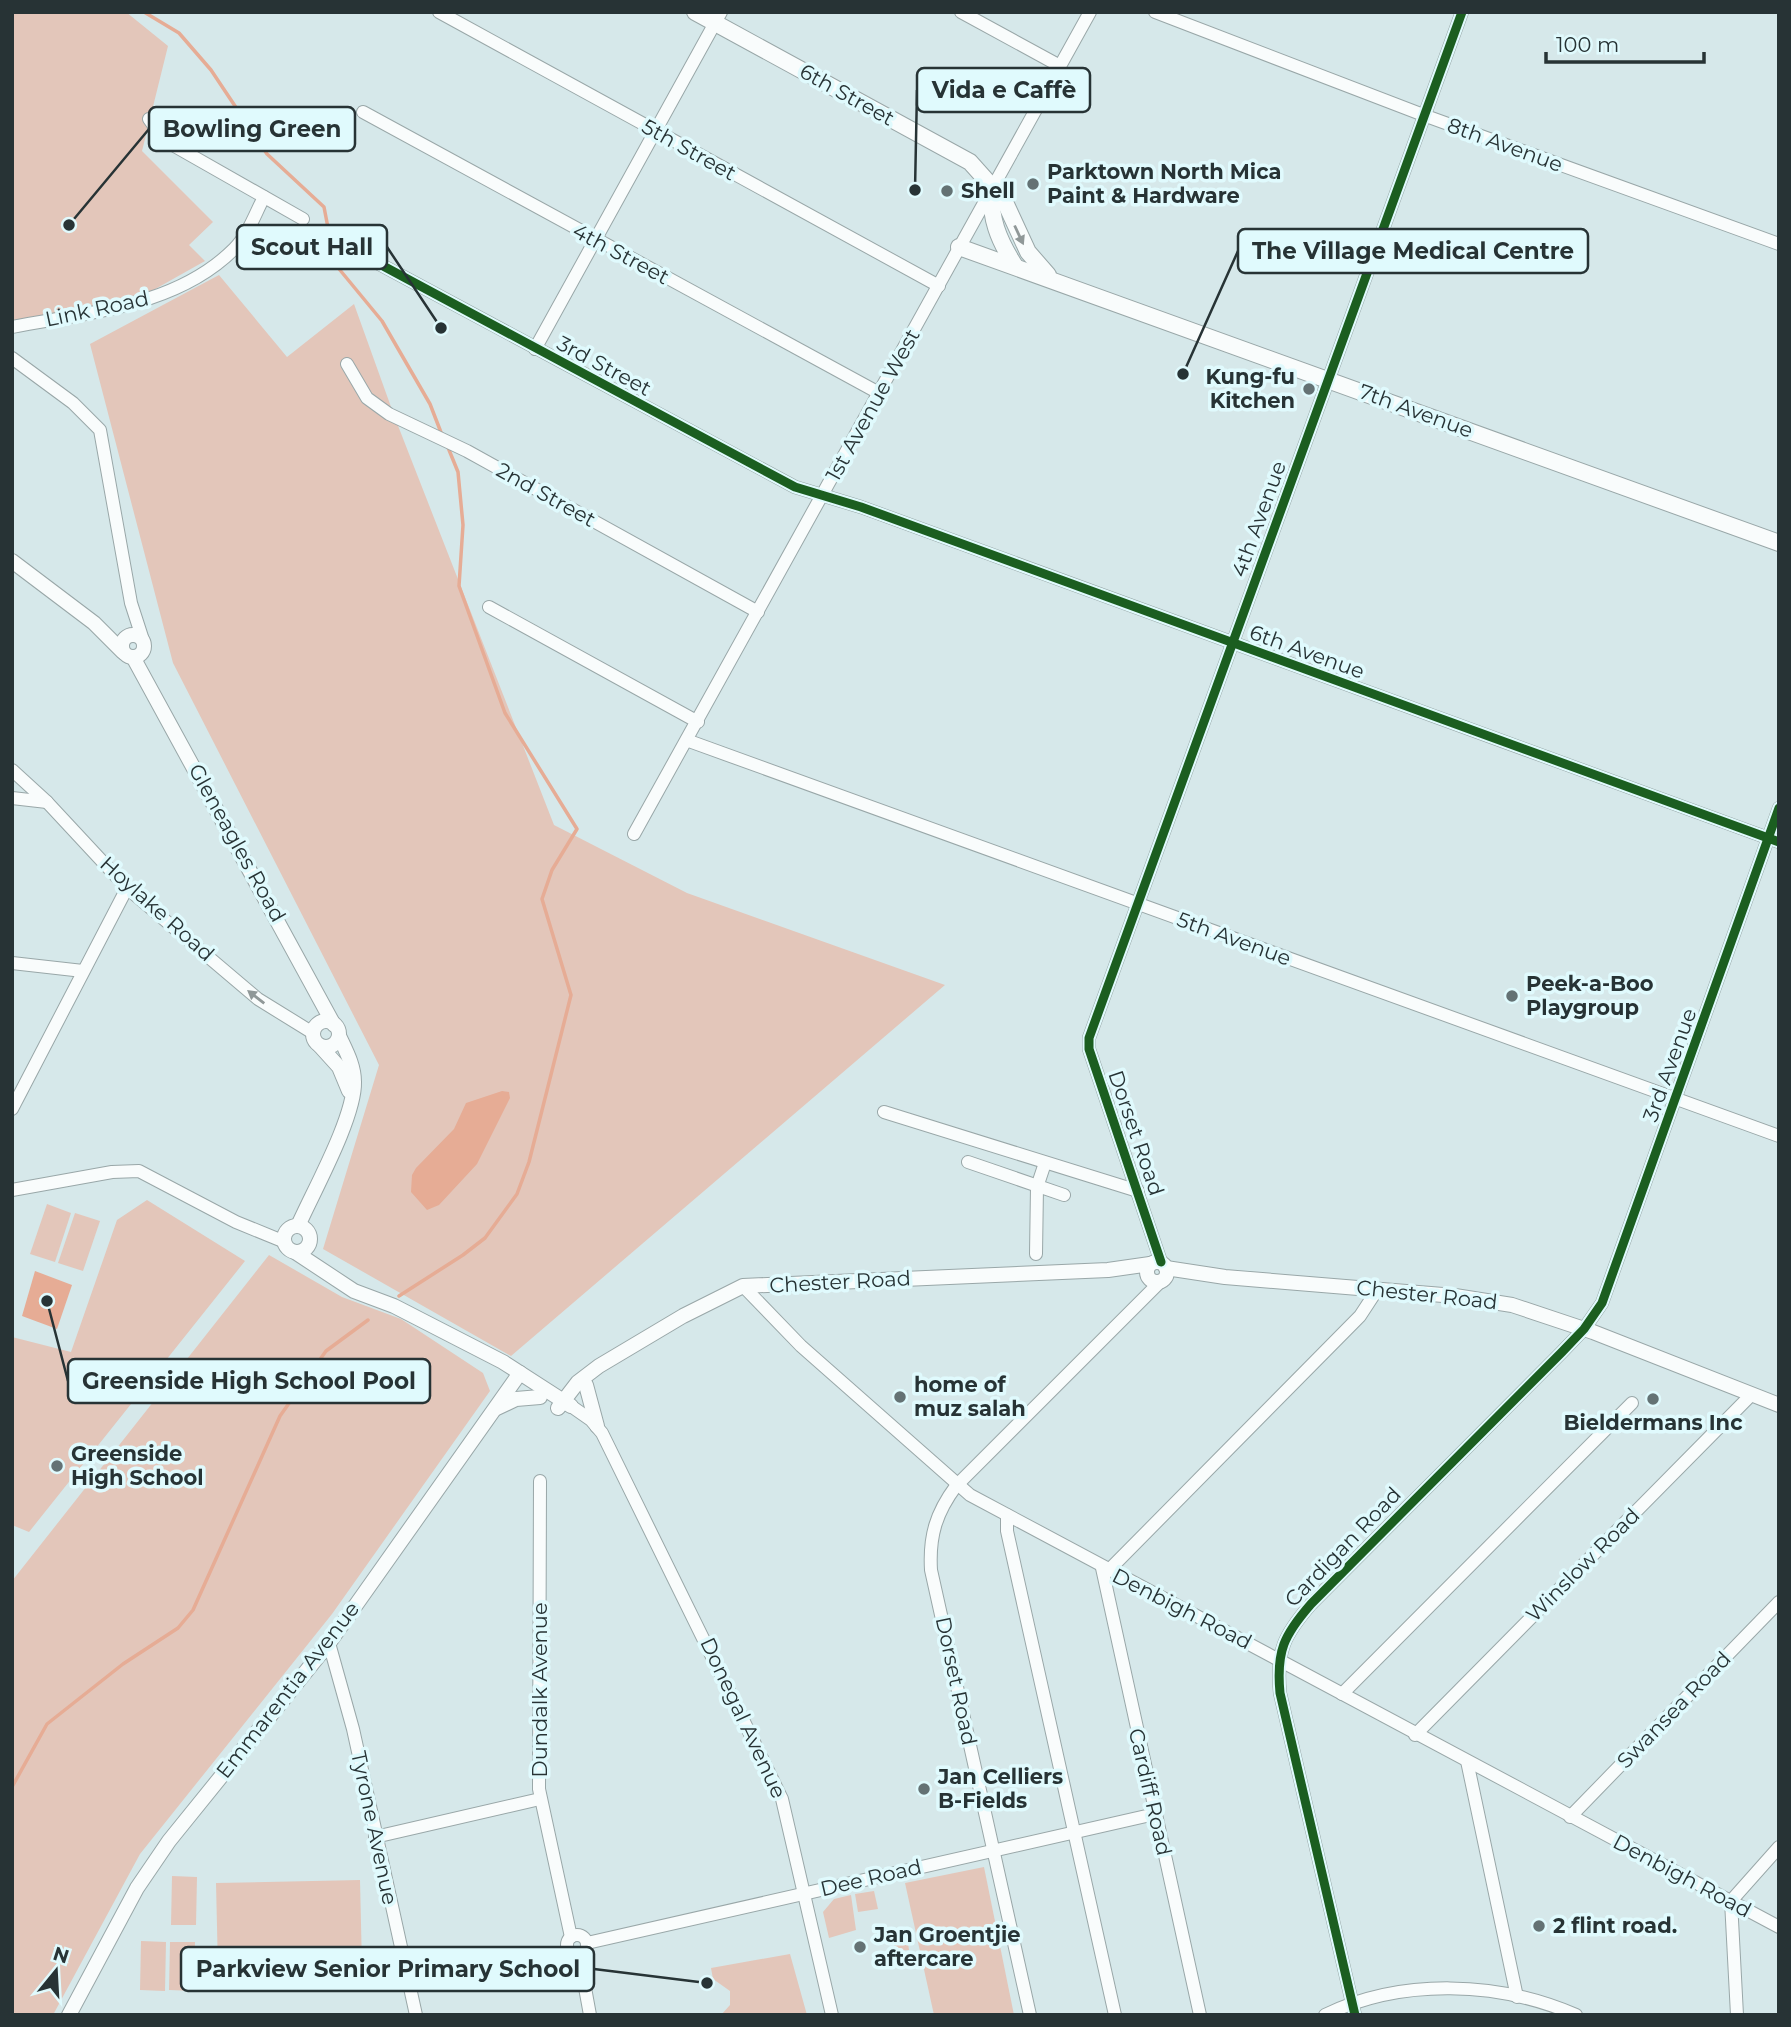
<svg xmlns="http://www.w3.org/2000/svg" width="1791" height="2027" viewBox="0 0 1791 2027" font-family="Montserrat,sans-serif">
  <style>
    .green { fill: #e3c6ba }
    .water { fill: #e6ac95 }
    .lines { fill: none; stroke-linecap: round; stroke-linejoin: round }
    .stream { stroke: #e6ac95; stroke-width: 3.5 }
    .minor-casing { stroke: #99a7a8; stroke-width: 14 }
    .tertiary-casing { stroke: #99a7a8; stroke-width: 16 }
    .secondary-casing { stroke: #99a7a8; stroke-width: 18 }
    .minor { stroke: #f9fcfc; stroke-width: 12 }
    .tertiary { stroke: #f9fcfc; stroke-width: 14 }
    .secondary { stroke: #f9fcfc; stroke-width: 16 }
    .cycleway-casing { stroke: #e0fafd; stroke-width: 13 }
    .cycleway { stroke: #1b5e20; stroke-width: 9 }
    .oneway { fill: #909898 }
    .poi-dot { fill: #647274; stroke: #e0fafd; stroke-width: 2.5 }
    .labels { text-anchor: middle; stroke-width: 7; stroke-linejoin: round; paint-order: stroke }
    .street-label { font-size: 21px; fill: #273335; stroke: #e0fafd }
    .poi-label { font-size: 21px; font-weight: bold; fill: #273335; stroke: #e0fafd; text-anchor: start }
    .leader { fill: none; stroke: #273335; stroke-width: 2.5 }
    .callout-dot { fill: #273335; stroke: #e0fafd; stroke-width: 2.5 }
    .callout { fill: #e0fafd; stroke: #273335; stroke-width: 2.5 }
    .callout-label { font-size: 23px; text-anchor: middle; font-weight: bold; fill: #273335 }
  </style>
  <rect width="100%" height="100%" fill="#d6e8ea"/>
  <!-- green -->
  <g class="green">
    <polygon points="12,12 126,12 168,46 142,151 213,222 189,245 205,261 141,297 12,323"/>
    <polygon points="219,275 287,357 354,304 395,418 554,825 687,893 945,985 511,1356 323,1249 379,1065 173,663 90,344"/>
    <polygon points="147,1200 245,1261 29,1532 12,1525 12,1337 71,1352 117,1220"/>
    <polygon points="47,1204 71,1213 55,1262 30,1254"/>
    <polygon points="75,1213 100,1221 83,1271 58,1263"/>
    <polygon points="269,1255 342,1297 401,1319 483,1373 490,1391 332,1614 140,1854 53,2015 12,2015 12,1581"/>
    <polygon points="984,1867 1014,2015 934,2015 905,1883"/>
    <polygon points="172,1876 197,1877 196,1925 171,1925"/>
    <polygon points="360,1880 362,1967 218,1970 216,1883"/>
    <polygon points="874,1891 878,1909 858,1912 855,1894"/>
    <polygon points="851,1895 856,1930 829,1938 823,1912 834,1899"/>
    <polygon points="906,1930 909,1950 895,1951 891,1931"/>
    <polygon points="141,1941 166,1942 165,1991 140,1990"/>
    <polygon points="170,1942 195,1942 194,1991 169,1990"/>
    <polygon points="790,1954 807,2015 721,2015 730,2005 730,1991 713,1979 711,1968"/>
  </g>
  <!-- water -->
  <g class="water">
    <polygon points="502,1091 509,1092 510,1098 477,1164 439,1205 427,1210 411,1192 412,1175 416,1168 454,1129 466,1103"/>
    <polygon points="35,1271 72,1285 57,1329 22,1316"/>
  </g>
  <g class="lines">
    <!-- stream -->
    <g class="stream">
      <polyline points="144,12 179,33 211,70 267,154 324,207 335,264 382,321 430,404 442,435"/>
      <polyline points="399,1296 463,1255 485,1238 517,1194 529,1162 571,995 542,899 552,870 577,829 505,713 459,586 463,525 458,472 447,445"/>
      <polyline points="12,1787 47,1724 123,1664 178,1628 193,1610 280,1416 326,1351 368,1320"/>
    </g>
    <defs>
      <g id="minor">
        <polyline points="439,12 939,286"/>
        <polyline points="961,12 1060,66"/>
        <polyline points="1155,12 1426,116 1779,244"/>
        <polyline points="363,112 879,393"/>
        <polyline points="149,119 164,140 303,219"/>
        <polyline points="372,260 795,487 861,507 1779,842"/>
        <path d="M12 327C88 312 176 307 234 249 248 235 255 214 264 197"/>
        <polyline points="535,349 721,12"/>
        <polyline points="12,358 73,403 100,430 131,603 143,640"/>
        <polyline points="347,364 367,398 389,414 467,451 758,612"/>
        <polyline points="489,607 698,722"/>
        <polyline points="689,741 1779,1136"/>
        <polyline points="12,770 47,802 127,888 258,999 313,1033"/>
        <polyline points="12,798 47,802"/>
        <polyline points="634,834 1090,12"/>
        <polyline points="12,963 83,971"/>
        <polyline points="12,1109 127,888"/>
        <polyline points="884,1112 1138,1191"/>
        <polyline points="968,1162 1064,1195"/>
        <polyline points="12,1190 112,1172 139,1171 236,1222 285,1242"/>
        <polyline points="1036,1254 1037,1187 1045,1163"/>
        <polyline points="1161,1262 1089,1049 1089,1038 1462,12"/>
        <polyline points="743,1286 801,1346 970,1495 1779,1927"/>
        <polyline points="571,1406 591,1420 602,1433 782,1799 832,2015"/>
        <polyline points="540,1481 539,1789 571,1937"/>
        <polyline points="1007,1515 1007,1531 1115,2015"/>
        <polyline points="1102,1568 1200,2015"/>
        <polyline points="1108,1571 1360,1316 1377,1290"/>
        <polyline points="329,1643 353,1729 416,2015"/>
        <polyline points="1342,1694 1632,1403"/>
        <polyline points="1415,1735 1751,1395"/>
        <polyline points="1467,1761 1517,1997"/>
        <polyline points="1570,1817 1779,1602"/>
        <polyline points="375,1837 540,1799"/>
        <circle cx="577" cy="1945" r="10"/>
        <polyline points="587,1943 1155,1814"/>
        <polyline points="579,1955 590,2015"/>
        <path d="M1030 2015 931 1570C929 1536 936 1513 956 1486L1161 1281"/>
        <path d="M1325 2015C1402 1978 1498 1981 1576 2015"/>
        <path d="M1355 2015 1280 1693C1276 1651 1284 1635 1311 1604L1562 1352 1584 1329 1602 1303 1779 808"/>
        <polyline points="1737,2015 1731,1901 1779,1847"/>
      </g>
      <g id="tertiary">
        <polyline points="12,561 94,623 123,652"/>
        <circle cx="133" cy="646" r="11"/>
        <polyline points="133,657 334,1025"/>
        <circle cx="326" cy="1034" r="13"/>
        <polyline points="320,1046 339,1067 349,1091"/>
        <path d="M298 1226C313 1192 355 1117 354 1082 354 1065 346 1051 339 1036"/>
        <circle cx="297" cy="1239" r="13"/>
        <polyline points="295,1252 354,1291 394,1306 503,1362 571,1406"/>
        <circle cx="1157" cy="1272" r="10"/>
        <polyline points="1166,1268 1225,1277 1455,1296 1512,1305 1593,1332 1779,1405"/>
        <polyline points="586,1385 597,1426"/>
        <polyline points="497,1408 516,1399 540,1397"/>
        <polyline points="558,1408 578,1382 599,1366 683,1316 743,1286 1108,1270 1150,1264"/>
        <polyline points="69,2015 137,1888 169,1841 329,1643 520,1373"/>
      </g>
      <g id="secondary">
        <polyline points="695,12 970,162 1004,200 1028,252 1048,275"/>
        <path d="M991 186C990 219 998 239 1015 266"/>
        <polyline points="959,247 1779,543"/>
      </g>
    </defs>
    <!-- minor casing -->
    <use href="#minor" class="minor-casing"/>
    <!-- tertiary casing -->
    <use href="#tertiary" class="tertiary-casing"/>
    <!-- secondary casing -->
    <use href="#secondary" class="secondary-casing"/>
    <!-- minor -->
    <use href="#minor" class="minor"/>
    <!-- tertiary -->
    <use href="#tertiary" class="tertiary"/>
    <!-- secondary -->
    <use href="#secondary" class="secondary"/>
    <defs>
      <g id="cycleway">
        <polyline points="372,260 795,487 861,507 1779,842"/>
        <polyline points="1161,1262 1089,1049 1089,1038 1462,12"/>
        <path d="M1355 2015 1280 1693C1276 1651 1284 1635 1311 1604L1562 1352 1584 1329 1602 1303 1779 808"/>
      </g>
    </defs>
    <!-- cycleway casing -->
    <use href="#cycleway" class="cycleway-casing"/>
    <!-- cycleway -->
    <use href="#cycleway" class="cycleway"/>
  </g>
  <!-- one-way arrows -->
  <defs><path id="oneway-solid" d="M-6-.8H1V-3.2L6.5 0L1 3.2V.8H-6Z" transform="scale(1.75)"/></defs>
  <g class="oneway">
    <use href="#oneway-solid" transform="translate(1019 235) rotate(65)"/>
    <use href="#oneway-solid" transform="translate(256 997) rotate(-142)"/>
  </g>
  <!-- markers -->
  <g class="poi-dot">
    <circle cx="1033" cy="184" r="7"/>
    <circle cx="947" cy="191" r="7"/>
    <circle cx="1309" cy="389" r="7"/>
    <circle cx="1512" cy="996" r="7"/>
    <circle cx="900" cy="1397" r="7"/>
    <circle cx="1653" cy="1399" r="7"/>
    <circle cx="57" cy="1466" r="7"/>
    <circle cx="924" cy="1789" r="7"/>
    <circle cx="1539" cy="1926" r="7"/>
    <circle cx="860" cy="1947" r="7"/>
  </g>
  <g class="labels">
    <!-- street labels -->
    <g class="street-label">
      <text transform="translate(847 95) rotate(29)" y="7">6th Street</text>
      <text transform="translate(1505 145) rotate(20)" y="7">8th Avenue</text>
      <text transform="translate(689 150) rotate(29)" y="7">5th Street</text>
      <text transform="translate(621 254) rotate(28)" y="7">4th Street</text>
      <text transform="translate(97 309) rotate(-12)" y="7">Link Road</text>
      <text transform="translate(604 366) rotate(28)" y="7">3rd Street</text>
      <text transform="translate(873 405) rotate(-61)" y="7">1st Avenue West</text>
      <text transform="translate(1416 411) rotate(20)" y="7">7th Avenue</text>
      <text transform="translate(546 495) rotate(29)" y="7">2nd Street</text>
      <text transform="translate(1259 519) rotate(-70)" y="7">4th Avenue</text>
      <text transform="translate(1307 652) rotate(20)" y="7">6th Avenue</text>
      <text transform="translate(237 843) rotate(61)" y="7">Gleneagles Road</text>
      <text transform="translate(157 909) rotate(42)" y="7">Hoylake Road</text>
      <text transform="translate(1234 939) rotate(20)" y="7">5th Avenue</text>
      <text transform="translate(1670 1065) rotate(-70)" y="7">3rd Avenue</text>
      <text transform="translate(1136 1133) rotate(71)" y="7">Dorset Road</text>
      <text transform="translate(840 1282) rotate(-3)" y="7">Chester Road</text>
      <text transform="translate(1427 1295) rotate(6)" y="7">Chester Road</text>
      <text transform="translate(1343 1547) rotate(-46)" y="7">Cardigan Road</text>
      <text transform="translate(1583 1565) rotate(-45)" y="7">Winslow Road</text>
      <text transform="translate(1182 1609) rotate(27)" y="7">Denbigh Road</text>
      <text transform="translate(956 1681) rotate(78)" y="7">Dorset Road</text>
      <text transform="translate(288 1690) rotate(-52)" y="7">Emmarentia Avenue</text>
      <text transform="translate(540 1690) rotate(-90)" y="7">Dundalk Avenue</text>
      <text transform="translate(1674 1710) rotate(-46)" y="7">Swansea Road</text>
      <text transform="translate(743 1718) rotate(65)" y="7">Donegal Avenue</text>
      <text transform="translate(1150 1792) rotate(77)" y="7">Cardiff Road</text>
      <text transform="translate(374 1828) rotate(78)" y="7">Tyrone Avenue</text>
      <text transform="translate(1682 1876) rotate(28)" y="7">Denbigh Road</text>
      <text transform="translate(871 1878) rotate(-13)" y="7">Dee Road</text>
    </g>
    <!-- poi labels -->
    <g class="poi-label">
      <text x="1047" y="179">Parktown North Mica<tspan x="1047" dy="24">Paint &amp; Hardware</tspan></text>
      <text x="961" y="198">Shell</text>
      <text x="1295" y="384" text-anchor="end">Kung-fu<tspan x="1295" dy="24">Kitchen</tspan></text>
      <text x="1526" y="991">Peek-a-Boo<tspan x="1526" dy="24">Playgroup</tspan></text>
      <text x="914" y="1392">home of<tspan x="914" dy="24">muz salah</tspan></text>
      <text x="1653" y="1430" text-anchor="middle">Bieldermans Inc</text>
      <text x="71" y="1461">Greenside<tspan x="71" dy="24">High School</tspan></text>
      <text x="938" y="1784">Jan Celliers<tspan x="938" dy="24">B-Fields</tspan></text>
      <text x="1553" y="1933">2 flint road.</text>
      <text x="874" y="1942">Jan Groentjie<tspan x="874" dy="24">aftercare</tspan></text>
    </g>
  </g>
  <!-- callouts -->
  <path class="leader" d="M915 190L917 90M69 225L149 129M441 328L387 247M1183 374L1238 251M47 1301L68 1381M707 1983L594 1969"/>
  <g class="callout-dot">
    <circle cx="915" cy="190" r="7"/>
    <circle cx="69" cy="225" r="7"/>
    <circle cx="441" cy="328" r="7"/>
    <circle cx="1183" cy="374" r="7"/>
    <circle cx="47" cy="1301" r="7"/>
    <circle cx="707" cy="1983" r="7"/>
  </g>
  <g class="callout">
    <rect x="917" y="68" width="173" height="44" rx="7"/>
    <rect x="149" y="107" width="206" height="44" rx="7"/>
    <rect x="237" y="225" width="150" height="44" rx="7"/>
    <rect x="1238" y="229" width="350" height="44" rx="7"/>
    <rect x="68" y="1359" width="362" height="44" rx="7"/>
    <rect x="181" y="1947" width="413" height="44" rx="7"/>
  </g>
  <g class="callout-label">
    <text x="1004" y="98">Vida e Caffè</text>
    <text x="252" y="137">Bowling Green</text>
    <text x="312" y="255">Scout Hall</text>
    <text x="1413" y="259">The Village Medical Centre</text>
    <text x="249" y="1389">Greenside High School Pool</text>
    <text x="388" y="1977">Parkview Senior Primary School</text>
  </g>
  <!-- border -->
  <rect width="1791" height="2027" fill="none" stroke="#273335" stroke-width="28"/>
  <!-- north arrow -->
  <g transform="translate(56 1971) rotate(18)" stroke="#e0fafd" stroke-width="5" paint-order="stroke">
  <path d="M0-5L12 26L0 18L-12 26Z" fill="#273335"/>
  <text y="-10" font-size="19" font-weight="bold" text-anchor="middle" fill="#273335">N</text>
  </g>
  <!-- scale -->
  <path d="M1546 52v10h158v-10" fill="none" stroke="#273335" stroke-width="3.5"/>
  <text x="1556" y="52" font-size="21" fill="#273335" stroke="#e0fafd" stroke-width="5" paint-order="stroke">100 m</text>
</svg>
